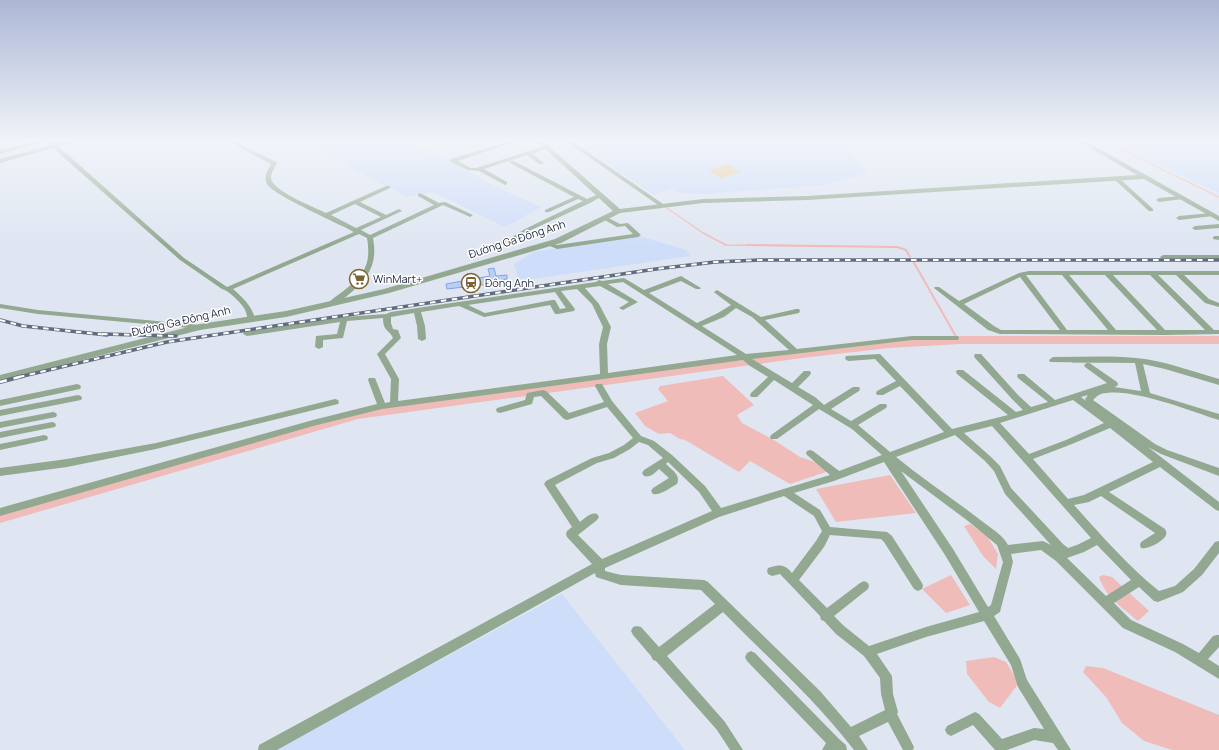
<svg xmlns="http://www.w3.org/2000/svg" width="1219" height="750" viewBox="0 0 1219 750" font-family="Manrope,sans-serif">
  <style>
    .built { fill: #ceddf9 }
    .green { fill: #ebc57f }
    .water { fill: #efbcb9 }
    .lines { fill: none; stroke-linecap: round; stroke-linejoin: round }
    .stream-far1 { stroke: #efbcb9; stroke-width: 1.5 }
    .stream { stroke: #efbcb9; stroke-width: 2 }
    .river { fill: #efbcb9; fill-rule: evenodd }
    .building { fill: #b9cef5; stroke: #83a4df }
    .minor { fill: #92a890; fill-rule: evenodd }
    .tertiary { fill: #92a890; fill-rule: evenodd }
    .rail-far1-casing { stroke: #626c7f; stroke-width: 3.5 }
    .rail-casing { stroke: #626c7f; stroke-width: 4 }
    .rail-far1 { stroke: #fff; stroke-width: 2; stroke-dasharray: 5.5; stroke-linecap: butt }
    .rail { stroke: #fff; stroke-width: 2.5; stroke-dasharray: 7; stroke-linecap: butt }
    .labels { text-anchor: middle; stroke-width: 3; stroke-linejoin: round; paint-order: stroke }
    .street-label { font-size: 11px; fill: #1b283f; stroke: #fff }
    .poi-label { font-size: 11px; fill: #1b283f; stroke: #fff; text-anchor: start }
  </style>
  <rect width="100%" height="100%" fill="#dfe6f2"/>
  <!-- built -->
  <g class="built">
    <polygon points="316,142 408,142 451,161 494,186 541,207 505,227 433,192 407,197 308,145"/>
    <polygon points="575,142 857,142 844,147 867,173 826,185 704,194 679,193 672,188 654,195"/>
    <polygon points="1110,142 1219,142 1219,193"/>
    <polygon points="636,235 686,250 690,256 519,281 514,264 534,252"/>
    <polygon points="562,594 685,750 275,750"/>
  </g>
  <!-- green -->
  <polygon class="green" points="727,164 740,172 721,178 709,171"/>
  <!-- water -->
  <g class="water">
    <polygon points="723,376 754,405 737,415 742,423 774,440 800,457 818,463 829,471 790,484 750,461 739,472 685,440 680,439 670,433 659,434 645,426 635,413 668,401 658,389 660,386"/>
    <polygon points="890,475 916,513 836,522 816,489"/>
    <polygon points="970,524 987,536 998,554 996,569 983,556 964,526"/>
    <polygon points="951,575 970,605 946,613 922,589"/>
    <path d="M1103 575 1112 577 1149 611 1138 621C1122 607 1106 598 1099 577Z"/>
    <polygon points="994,657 1006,662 1019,683 1000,708 989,702 967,674 966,661"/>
    <polygon points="1086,666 1103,668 1219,715 1219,750 1172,750 1144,741 1122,723 1106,697 1083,672"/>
  </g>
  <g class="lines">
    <!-- stream-far1 -->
    <g class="stream-far1">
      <polyline points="1106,142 1219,197"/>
      <polyline points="667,208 703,233 726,245 832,246"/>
    </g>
    <!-- stream -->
    <g class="stream">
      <polyline points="747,245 897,247 906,250 910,257"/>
      <polyline points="913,261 958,340"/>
    </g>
    <!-- river -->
    <polygon class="river" points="961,336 1219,336 1219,344 961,344 889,348 802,358 358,419 0,523 0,511 358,409 802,350 889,340"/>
  </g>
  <!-- building -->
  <polygon class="building" points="494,268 496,276 507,275 507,279 497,281 498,283 447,289 446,284 490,276 488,269"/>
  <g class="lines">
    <!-- minor -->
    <g class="minor">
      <polygon points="0,142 5,142 0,144"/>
      <polygon points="34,142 42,142 0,154 0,150"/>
      <path d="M48 142H53L55 144 63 142H70V143L58 146 184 258 227 287 354 232C340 224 273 195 267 184 263 177 268 170 271 164L230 142H235L276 162 277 163C275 167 271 173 271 178 272 191 314 207 326 213L386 186H390V188L360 202 386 215 399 209 402 211 361 230 370 235 434 205 418 196V194L420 193 439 203 445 202 473 215 470 217 468 216 443 205 373 238C378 265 368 279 347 296 342 299 337 305 330 304L329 302C334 297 342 293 347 288 366 274 371 261 367 238L359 234 233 289C243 298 251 305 255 318L251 320H248C247 316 246 311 244 308 239 301 229 291 222 289L180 260 53 148 0 163V159L51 145ZM355 204 381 217 356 228 331 215Z"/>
      <polygon points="507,142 514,142 458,161 471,168 476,168 545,146 550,147 532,154 543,162 543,164 539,164 527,155 484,169 507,182 507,184 505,185 479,171 468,170 449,161 451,159"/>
      <polygon points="567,142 573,142 666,206 665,207 661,207"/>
      <polygon points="510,161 514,161 587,199 599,194 604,195 590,203 529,231 511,242 494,247 492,246 492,244 507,240 525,229 583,201 578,199 549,212 545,212 545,210 574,197 510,163"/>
      <polygon points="1115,178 1119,178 1153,209 1153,211 1149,211 1115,180"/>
      <polygon points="1181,196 1183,197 1183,199 1159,202 1156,200 1159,198"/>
      <polygon points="1211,213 1214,215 1213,216 1179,220 1176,218 1179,216"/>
      <polygon points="605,216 620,224 628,223 641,235 638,237 557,249 545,244 548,242 557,245 633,234 625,226 617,227 603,219 603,217"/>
      <polygon points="1219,224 1219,228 1195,230 1192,228 1195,226"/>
      <polygon points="1215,236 1219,236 1219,240 1213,239 1213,237"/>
      <polygon points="1163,255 1219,255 1219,259 1161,258 1160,257"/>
      <path d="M1029 271H1219V275H1184L1209 299 1219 303V307L1205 303 1176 275H1158L1214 330H1219V334L1164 335 1000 334 988 330 934 288 935 287H939L959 301 1019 273ZM1026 275H1062L1108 330H1067ZM1069 275H1105L1157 330H1116ZM1113 275H1150L1205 330H1165ZM1020 277 1060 330H1001L994 326 964 304Z"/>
      <path d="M681 276 701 288 700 289H696L681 281 649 293 697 323 718 313 731 305 715 293 714 292 717 290 761 317 796 309H799L800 311 799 313 765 320 797 349 912 336H958L959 338 958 340H912L752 359 792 383 804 371H810L811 373 810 375 798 387 815 397 824 405 853 387H859L860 389 859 391 831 409 851 421 880 404H886L887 406 886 408 858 425 890 452 944 432 900 386 883 395H877L876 393 877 391 896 381 875 359 849 361 846 360 845 358 846 356 880 354 952 429 1008 415 957 374 956 372 957 370H963L1016 412 1023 410 1012 399 975 358 974 356 975 354H981L1018 395 1031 407 1048 402 1018 378 1017 376 1018 374H1024L1055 400 1107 383 1085 367 1084 365 1088 362 1117 382 1118 384 1117 386 1114 387 1141 391 1135 363 1050 362 1049 360 1053 357C1084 357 1115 355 1145 359 1170 363 1195 372 1219 379V385L1165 369 1143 364 1150 393 1219 414V420C1190 411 1129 386 1101 394 1098 395 1096 397 1093 400L1155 444 1167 450 1219 468V476L1161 454 1148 447 1219 502V511L1216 510 1160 467 1109 492 1165 529C1166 532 1167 532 1166 535 1164 541 1147 550 1141 548L1140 545 1141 542 1155 533 1101 496 1089 502 1074 505C1101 535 1128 566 1159 591L1175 586 1194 569 1215 542 1219 541V553L1202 575 1183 592 1158 602 1154 601 1139 587 1114 603 1131 620 1183 644 1199 653 1213 636 1217 635H1219V647L1208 659 1219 666V679L1175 652 1123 628 1056 561 1041 550 1011 554 1013 562 1001 608 1000 612 994 616 1020 659 1027 680 1071 750H1058L1053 743 1034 740 1007 750H995L973 725 951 736 947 734 945 730 947 726 975 712 979 714 1002 739 1034 728 1044 729 1018 687 1011 665 984 621 926 637 877 654 892 676 893 694 898 712 897 714 914 747 913 750H903L888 722 859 736 868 750H854C815 699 767 657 723 612L667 656 725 722 743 750H730L717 730 656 661 653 660 651 656 633 635 631 631 633 627 637 626 641 627 659 647 715 604 701 590 621 585 596 577 595 573 277 750H258L259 745 592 564 567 537 566 534 567 531 572 527 544 484 546 481 592 458 609 453 624 445 633 438 607 407 567 420 564 419 541 396 534 397 532 404 500 413 497 412 496 410 497 408 525 400 527 393 543 390 546 391 569 413 604 402 595 386 596 384H602L612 401 641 436 654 441 672 455 705 486 721 508 830 475 807 455 806 453 807 451 810 450 813 451 839 471 882 455 852 429 819 409 777 439H771L770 437 771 435 813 405 774 380 757 397H751L750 395 751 393 768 377 750 366 743 360 382 409 313 426 0 516V508L313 420 377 404 368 380 369 378H375L385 403 390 402 391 379 377 354 393 338C390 330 383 332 383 318L347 321 343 338 323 340V347L319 349 315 347 316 336 337 334 340 322 247 336 243 334 244 332 344 317 386 314 391 312 417 308 596 282 599 280 602 281 624 278 644 290ZM623 282 737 355 608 373 607 344 611 327 599 304 585 288 600 286 629 302 619 308 623 310 638 302 608 284ZM577 289 592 304 603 327 599 344 600 374 398 401 399 379 385 354 401 338 398 330 393 329 391 323V317L414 313 417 326 418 339 422 341 426 339 425 326 421 312 459 306 484 317 550 305 555 314H558L574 311 575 309 561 291ZM555 292 566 308 560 309 555 300H552L485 313 468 305ZM736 308 752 317 789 350 746 354 702 326 724 317ZM1088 395 1085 399 1086 401 1081 397ZM1073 400 1104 423 1066 440 1029 454 1000 423ZM992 426 1091 538 1077 545 1068 548 1063 544 1011 488 1000 466 991 457 964 433ZM1110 428 1153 462 1084 495 1068 499 1033 459 1072 444ZM955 435 985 461 994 471 1005 494 1051 545 1043 541 1008 545C1003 535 992 529 983 522 955 500 924 480 896 457ZM639 442 648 445 663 458 644 470 642 473 644 476C650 478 655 473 659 469L669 478 653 488 651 491 653 494C660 496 671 487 677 484 681 475 672 470 666 464L668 462 699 492 712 511 602 559 578 535 597 520 599 517 597 514C591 512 585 518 580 522L555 485 597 463 614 458 630 449ZM884 462 945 555 979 612 926 627 869 646 844 626 834 616 868 589 869 586 868 583 864 581 860 583 827 608 799 580 824 547 830 535 881 539 884 542 914 589 918 591 922 589 923 586 922 583 892 536 887 532 830 527 820 510 794 493 834 481ZM901 471 968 521 997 545 1003 562 991 605 988 607 953 549ZM784 496 814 516 822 531 816 541 792 573C785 564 779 564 768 568L767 571 768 574 772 576 780 574 820 616 821 620 824 621 836 634 864 656 880 678 881 694 885 710 851 727 820 691 708 582 704 580 621 575 605 571V568L719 517ZM1097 545 1131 580 1106 596 1067 558 1084 552Z"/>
      <polygon points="0,304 38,310 200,325 204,327 200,329 38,314 0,308"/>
      <polygon points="77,384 80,385 81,387 80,389 0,406 0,400"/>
      <polygon points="78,395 81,396 82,398 81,400 0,416 0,410"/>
      <polygon points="335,399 338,400 339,402 338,404 156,449 67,467 0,476 0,468 67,459 156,443"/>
      <polygon points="53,412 56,413 57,415 56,417 0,428 0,422"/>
      <polygon points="52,422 55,423 56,425 55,427 0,438 0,432"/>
      <polygon points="44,435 47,436 48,438 47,440 0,450 0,444"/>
      <polygon points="751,651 755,653 839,739 846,745 847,750 822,750 826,743 747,661 745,657 747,653"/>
    </g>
    <!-- tertiary -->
    <polygon class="tertiary" points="538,142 544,142 620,209 703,199 807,196 1137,175 1080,142 1087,142 1219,216 1219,221 1144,179 807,200 703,203 620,213 561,243 389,293 286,317 200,330 0,381 0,375 200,324 286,311 384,289 555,239 613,211"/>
    <defs>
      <g id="rail-far1">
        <polyline points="0,320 23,326 107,335"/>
        <polyline points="102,334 176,336"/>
        <polyline points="19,377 167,342 656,269 715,262 760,260 1219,260"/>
      </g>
      <polyline id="rail" points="0,382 23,376"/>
    </defs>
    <!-- rail-far1 casing -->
    <use href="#rail-far1" class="rail-far1-casing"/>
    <!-- rail casing -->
    <use href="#rail" class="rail-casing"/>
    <!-- rail-far1 -->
    <use href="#rail-far1" class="rail-far1"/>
    <!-- rail -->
    <use href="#rail" class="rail"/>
  </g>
  <!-- sky -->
  <linearGradient id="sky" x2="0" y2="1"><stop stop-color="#abb7d5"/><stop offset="0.57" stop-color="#f1f4f9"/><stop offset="1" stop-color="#f1f4f9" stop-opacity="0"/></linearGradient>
  <rect width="1219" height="247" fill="url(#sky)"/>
  <!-- icons -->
  <defs>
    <symbol id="supermarket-ring" viewBox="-11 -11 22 22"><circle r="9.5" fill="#fff" stroke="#7b6233" stroke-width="1.5"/><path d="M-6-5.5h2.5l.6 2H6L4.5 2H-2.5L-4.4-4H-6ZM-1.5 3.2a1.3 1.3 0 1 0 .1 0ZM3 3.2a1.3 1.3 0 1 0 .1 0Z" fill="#7b6233"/></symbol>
    <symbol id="station-ring" viewBox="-11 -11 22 22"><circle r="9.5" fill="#fff" stroke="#7b6233" stroke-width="1.5"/><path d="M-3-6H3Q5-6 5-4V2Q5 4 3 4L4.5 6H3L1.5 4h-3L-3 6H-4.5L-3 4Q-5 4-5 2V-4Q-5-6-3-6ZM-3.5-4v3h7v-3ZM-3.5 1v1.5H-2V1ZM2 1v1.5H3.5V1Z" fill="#7b6233"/></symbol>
  </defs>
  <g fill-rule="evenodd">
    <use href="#supermarket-ring" x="348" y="268" width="22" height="22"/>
    <use href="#station-ring" x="460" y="272" width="22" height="22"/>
  </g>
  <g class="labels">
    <!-- street labels -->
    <g class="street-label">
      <text transform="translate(517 239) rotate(-18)" y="4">Đường Ga Đông Anh</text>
      <text transform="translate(181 321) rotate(-13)" y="4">Đường Ga Đông Anh</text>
    </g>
    <!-- poi labels -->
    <g class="poi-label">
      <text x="373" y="283">WinMart+</text>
      <text x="485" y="287">Đông Anh</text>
    </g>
  </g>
</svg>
